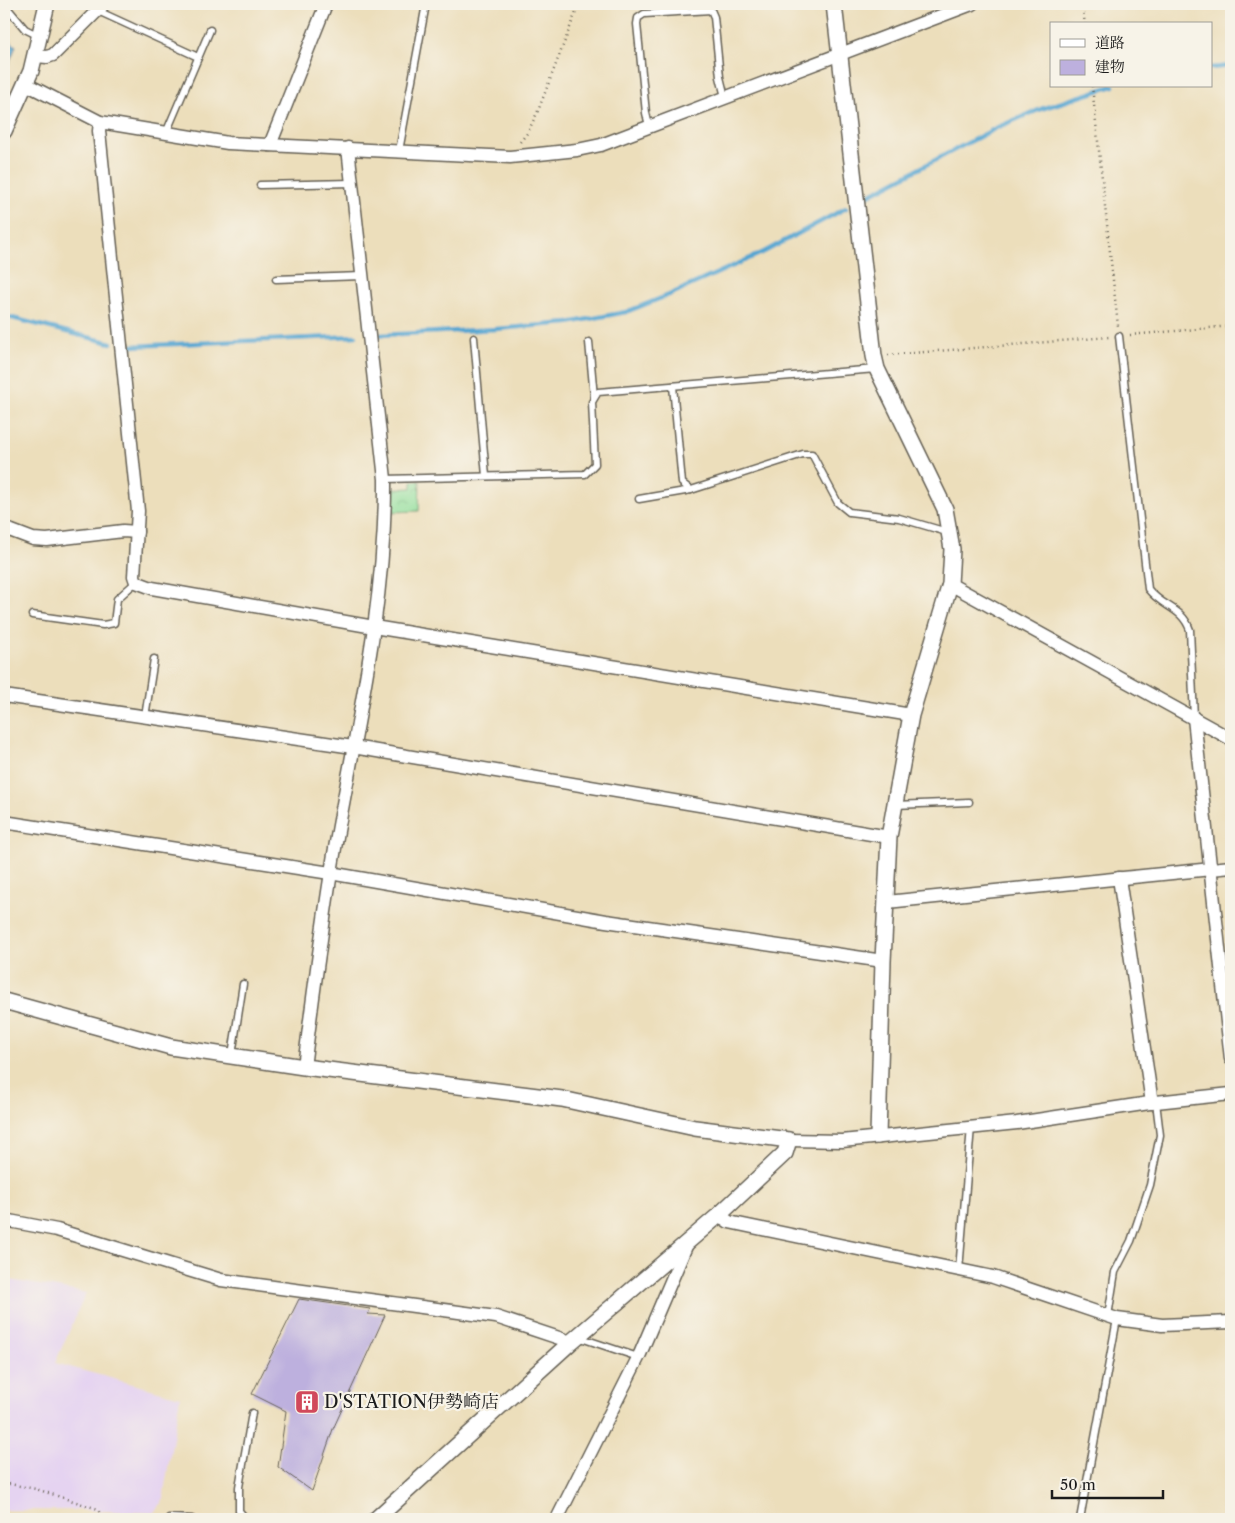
<svg xmlns="http://www.w3.org/2000/svg" width="1235" height="1523" viewBox="0 0 1235 1523" font-family="'Libre Caslon Text','Noto Serif JP',serif">
  <style>
    .built { fill: #e5d3f1 }
    .park { fill: url(#park-crowns); stroke: #577e5c }
    .water { fill: url(#water-waves); stroke: #3a6176 }
    .lines { fill: none; stroke-linecap: round; stroke-linejoin: round }
    .stream { stroke: #57a6d1; stroke-width: 4.5 }
    .building { fill: #bdb0de }
    .service-casing { stroke: #656054; stroke-width: 9 }
    .minor-casing { stroke: #656054; stroke-width: 15 }
    .tertiary-casing { stroke: #656054; stroke-width: 18 }
    .path { stroke: #656054; stroke-width: 2.5; stroke-dasharray: 1 4; stroke-linecap: butt }
    .service { stroke: #fff; stroke-width: 6 }
    .minor { stroke: #fff; stroke-width: 12 }
    .tertiary { stroke: #fff; stroke-width: 15 }
    .labels { text-anchor: middle; stroke-width: 4.5; stroke-linejoin: round; paint-order: stroke }
    .poi-label { font-size: 18px; fill: #1c1c1c; stroke: #f7f3e8; text-anchor: start }
  </style>
  <defs>
    <pattern id="park-crowns" width="20" height="18" patternUnits="userSpaceOnUse" patternTransform="scale(1.25)"><rect width="20" height="18" fill="#92df9c"/><path d="M2 6a3 3 0 1 1 6 0M12 15a3 3 0 1 1 6 0" fill="none" stroke="#7dbf86"/></pattern>
    <pattern id="water-waves" width="16" height="10" patternUnits="userSpaceOnUse" patternTransform="scale(1.25)"><rect width="16" height="10" fill="#57a6d1"/><path d="M0 5q4-4 8 0t8 0" fill="none" stroke="#4786a9"/></pattern>
  </defs>
  <rect width="100%" height="100%" fill="#f7f3e8"/>
  <filter id="ink" filterUnits="userSpaceOnUse"><feTurbulence type="fractalNoise" baseFrequency=".02" numOctaves="2"/><feDisplacementMap in="SourceGraphic" scale="10" xChannelSelector="R" yChannelSelector="G"/><feConvolveMatrix kernelMatrix="1 2 1 2 8 2 1 2 1" color-interpolation-filters="sRGB"/></filter>
  <filter id="wash" filterUnits="userSpaceOnUse"><feTurbulence type="fractalNoise" baseFrequency=".0096" numOctaves="4" result="noise"/><feDisplacementMap in="SourceGraphic" scale="20" xChannelSelector="R" yChannelSelector="G"/><feGaussianBlur stdDeviation="1.12" result="paint"/><feColorMatrix in="noise" values="0 0 0 0 0 0 0 0 0 0 0 0 0 0 0 0 0 1.4 0 .05"/><feComposite in="paint" operator="in"/></filter>
  <g filter="url(#wash)">
    <rect width="100%" height="100%" fill="#ecdebb"/>
    <!-- built -->
    <polygon class="built" points="4,1279 86,1293 55,1363 180,1397 162,1503 153,1513 83,1510 4,1510"/>
    <!-- park -->
    <polygon class="park" points="412,481 420,481 419,511 390,512 391,489 412,488"/>
    <!-- water -->
    <polygon class="water" points="4,34 16,46 4,76"/>
    <g class="lines">
      <!-- stream -->
      <g class="stream">
        <polyline points="1211,68 1231,66"/>
        <polyline points="867,196 998,127 1041,109 1113,86"/>
        <polyline points="4,316 111,343"/>
        <polyline points="381,335 496,329 568,323 626,312 669,295 764,252 846,208"/>
        <polyline points="132,346 356,336"/>
      </g>
    </g>
    <g id="blocks">
      <!-- building -->
      <polygon class="building" points="299,1299 370,1309 368,1314 385,1315 333,1429 312,1491 278,1467 286,1411 252,1394"/>
    </g>
  </g>
  <g filter="url(#ink)">
    <use href="#blocks" fill-opacity="0" stroke="#656054" stroke-width="1"/>
    <g class="lines">
      <defs>
        <g id="service">
          <polyline points="4,4 25,29 39,36"/>
          <polyline points="98,11 198,57"/>
          <polyline points="4,102 17,101"/>
          <polyline points="649,126 646,113 637,24 638,18 644,14 711,10 714,17 720,77 725,97"/>
          <polyline points="166,133 210,30"/>
          <polyline points="399,151 426,4"/>
          <polyline points="260,185 352,183"/>
          <polyline points="276,279 362,276"/>
          <path d="M1119 336 1148 589C1163 608 1182 607 1190 630L1194 718"/>
          <polyline points="474,338 486,476"/>
          <polyline points="589,342 594,397"/>
          <polyline points="673,386 682,483 691,490 803,454 812,454 838,503 849,512 899,518 947,532"/>
          <polyline points="385,479 585,474 595,464 592,402 598,392 876,369"/>
          <polyline points="639,499 691,490"/>
          <polyline points="32,615 103,625 114,623 117,599 136,582"/>
          <polyline points="145,717 154,659"/>
          <polyline points="895,805 969,802"/>
          <polyline points="232,1055 243,984"/>
          <polyline points="959,1270 971,1127"/>
          <polyline points="1108,1316 1115,1272 1131,1241 1150,1185 1160,1135 1156,1102"/>
          <polyline points="578,1337 638,1357"/>
          <polyline points="169,1518 192,1519"/>
          <polyline points="246,1519 239,1511 239,1487 252,1413"/>
          <polyline points="1080,1519 1117,1319"/>
        </g>
        <g id="minor">
          <polyline points="36,56 47,57 53,55 104,4"/>
          <polyline points="26,84 100,122 228,143 510,157 577,150 601,145 972,4"/>
          <polyline points="100,122 99,131 138,511 134,576 136,582 152,588 374,627 911,715"/>
          <polyline points="270,145 326,4"/>
          <polyline points="4,528 33,539 47,540 123,531 137,532"/>
          <polyline points="950,584 1231,739"/>
          <polyline points="4,696 353,747 889,837"/>
          <polyline points="1194,718 1231,1059"/>
          <polyline points="4,822 330,873 606,921 883,961"/>
          <polyline points="1119,878 1152,1103"/>
          <polyline points="887,902 1231,867"/>
          <path d="M304 1067C314 988 324 909 338 831 359 715 386 597 385 479L348 148"/>
          <polyline points="789,1140 842,1141 1017,1123 1156,1102 1231,1094"/>
          <polyline points="719,1215 729,1222 993,1277 1117,1319 1162,1325 1231,1322"/>
          <polyline points="4,1220 57,1230 221,1280 496,1317 571,1342"/>
          <polyline points="557,1519 640,1354 687,1244"/>
        </g>
        <g id="tertiary">
          <polyline points="834,4 874,356 877,369 945,509 952,549 950,584 911,715 889,837 883,961 878,1136"/>
          <polyline points="4,131 31,71 47,4"/>
          <polyline points="4,1001 171,1047 304,1067 562,1099 695,1128 789,1140 785,1153 719,1215 571,1342 376,1519"/>
        </g>
      </defs>
      <!-- service casing -->
      <use href="#service" class="service-casing"/>
      <!-- minor casing -->
      <use href="#minor" class="minor-casing"/>
      <!-- tertiary casing -->
      <use href="#tertiary" class="tertiary-casing"/>
      <!-- path -->
      <g class="path">
        <polyline points="1082,4 1085,24"/>
        <polyline points="1092,86 1118,326"/>
        <polyline points="520,142 528,132 538,111 579,4"/>
        <polyline points="1130,335 1231,326"/>
        <polyline points="888,355 1109,337"/>
        <polyline points="4,1483 36,1489 98,1509 102,1519"/>
      </g>
      <!-- service -->
      <use href="#service" class="service"/>
      <!-- minor -->
      <use href="#minor" class="minor"/>
      <!-- tertiary -->
      <use href="#tertiary" class="tertiary"/>
    </g>
  </g>
  <!-- icons -->
  <defs>
    <symbol id="building-square" viewBox="-11 -11 22 22"><rect x="-9" y="-9" width="18" height="18" rx="4" fill="#d1495b" stroke="#f7f3e8"/><path d="M-4-6H4V6H1V3H-1V6H-4ZM-2.5-4.3h1.7v1.8h-1.7ZM.8-4.3h1.7v1.8H.8ZM-2.5-1h1.7V.8h-1.7ZM.8-1h1.7V.8H.8Z" fill="#fff"/></symbol>
  </defs>
  <g fill-rule="evenodd">
    <use href="#building-square" x="293" y="1388" width="28" height="28"/>
  </g>
  <g class="labels">
    <!-- poi labels -->
    <g class="poi-label">
      <text x="324" y="1408">D'STATION伊勢崎店</text>
    </g>
  </g>
  <!-- margin -->
  <rect width="1235" height="1523" fill="none" stroke="#f7f3e8" stroke-width="20"/>
  <!-- legend -->
  <rect x="1050" y="22" width="162" height="65" fill="#f7f3e8" stroke="#9f9d96"/>
  <rect x="1060" y="39" width="25" height="8" fill="#ffffff" stroke="#9f9d96"/>
  <text x="1095" y="48" font-size="15" fill="#1c1c1c">道路</text>
  <rect x="1060" y="60" width="25" height="15" fill="#bdb0de" stroke="#9f9d96"/>
  <text x="1095" y="72" font-size="15" fill="#1c1c1c">建物</text>
  <!-- scale -->
  <path d="M1052 1490v8h111v-8" fill="none" stroke="#1c1c1c" stroke-width="2.5"/>
  <text x="1060" y="1490" font-size="15" fill="#1c1c1c" stroke="#f7f3e8" stroke-width="4" paint-order="stroke">50 m</text>
</svg>
